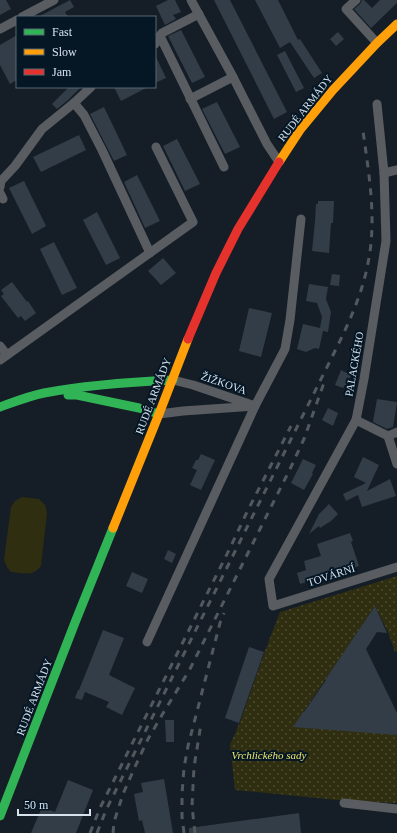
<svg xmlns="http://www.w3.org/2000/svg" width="397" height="833" viewBox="0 0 397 833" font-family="'Times New Roman',serif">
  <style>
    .green { fill: url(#green-dots) }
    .pitch { fill: #2f2e10 }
    .building { fill: #323d47 }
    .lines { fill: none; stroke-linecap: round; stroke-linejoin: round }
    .street { stroke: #595d61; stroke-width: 9 }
    .fast { stroke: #30b455; stroke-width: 9 }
    .slow { stroke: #ff9f0a; stroke-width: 9 }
    .jam { stroke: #e5322d; stroke-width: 9 }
    .rail { stroke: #51585e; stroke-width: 3; stroke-dasharray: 7 7; stroke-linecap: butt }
    .labels { text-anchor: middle; stroke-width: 4; stroke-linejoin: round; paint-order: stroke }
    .street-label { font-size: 11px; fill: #d7e2ed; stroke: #051625 }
    .park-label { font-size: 11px; font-style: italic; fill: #ece56e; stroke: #051625 }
  </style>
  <defs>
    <pattern id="green-dots" width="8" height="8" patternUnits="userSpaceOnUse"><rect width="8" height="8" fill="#2f2e10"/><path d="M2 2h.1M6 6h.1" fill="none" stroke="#4c4c33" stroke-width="1.8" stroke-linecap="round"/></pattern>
  </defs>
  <rect width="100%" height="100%" fill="#151e27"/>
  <!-- green -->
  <polygon class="green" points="397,576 397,651 395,652 388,632 375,606 294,726 397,734 397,803 337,800 235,790 230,745 240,722 265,651 280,612"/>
  <!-- pitch -->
  <path class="pitch" d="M22 497 39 499 45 505 47 513 41 566C32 577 25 573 11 572L7 567 4 560 11 507 15 501Z"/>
  <!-- building -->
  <g class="building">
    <polygon points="0,0 6,0 11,9 0,15"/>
    <polygon points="70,0 74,7 65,12 68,17 38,17"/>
    <polygon points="168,0 175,0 181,12 173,15 176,19 165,25 156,6"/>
    <polygon points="214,0 230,0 287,112 274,119"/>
    <polygon points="255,0 278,0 298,40 300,39 322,73 314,78 290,42 280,48"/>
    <polygon points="362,0 364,0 372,8 380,0 397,0 397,3 371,28 354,9 360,4"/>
    <polygon points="181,30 205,77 192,83 168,36"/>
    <polygon points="338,32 344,39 336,46 330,39"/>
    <polygon points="17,35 17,80 10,84 0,65 0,45"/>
    <polygon points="285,51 304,88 296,92 277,55"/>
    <polygon points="155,55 166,78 155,83"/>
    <polygon points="69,87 81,87 68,100 57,109 52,104"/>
    <polygon points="114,87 148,87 121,101"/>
    <polygon points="217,102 240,147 225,154 202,109"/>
    <polygon points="104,107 127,155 114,161 90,114"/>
    <polygon points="79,135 86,150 41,172 33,157"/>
    <polygon points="177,139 200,184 185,191 163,146"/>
    <polygon points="137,175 160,221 145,228 124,182"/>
    <polygon points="24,181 46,226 32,234 9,188"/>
    <polygon points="318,201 334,201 333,223 331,223 329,253 312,251 315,221 316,204 318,204"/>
    <polygon points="97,212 120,258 106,265 83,220"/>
    <polygon points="54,242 77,288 62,295 40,249"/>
    <polygon points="163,258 176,273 161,285 148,271"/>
    <polygon points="332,274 340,275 339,286 330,285"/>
    <polygon points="12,282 27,302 28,301 36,313 25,321 21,316 18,318 1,296 4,294 1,290"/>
    <polygon points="309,284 328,287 326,299 331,312 328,332 323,331 319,349 315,348 306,352 297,349 303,324 320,328 322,317 317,303 306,301"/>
    <polygon points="249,308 272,313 261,357 239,351"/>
    <polygon points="341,370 351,375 347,386 345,385 343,388 335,385"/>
    <polygon points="377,399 397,402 393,427 387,429 373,422"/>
    <polygon points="328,408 338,413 333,426 322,420"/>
    <polygon points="201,454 215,460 201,490 190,485 197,470 192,468 196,460 198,460"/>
    <polygon points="363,457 379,465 367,491 390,479 396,496 362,507 358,495 346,501 343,494 366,483 354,477"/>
    <polygon points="303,459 316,465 312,473 313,474 304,490 291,483"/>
    <polygon points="329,504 338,514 331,521 320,528 319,526 309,534 319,514"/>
    <polygon points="350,533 353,541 351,542 359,566 300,584 297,573 306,570 304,561 321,556 317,544"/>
    <polygon points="168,550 176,554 172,563 164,559"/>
    <polygon points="132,572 148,579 142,593 126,586"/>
    <polygon points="375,606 387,633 377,632 366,649 397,713 397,735 293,727 303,712 304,712 326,680 325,680"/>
    <polygon points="103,630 124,638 109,675 135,688 122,715 106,707 109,702 85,692 82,700 75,698 78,690 79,690"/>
    <polygon points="249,647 264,652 239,723 225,718"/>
    <polygon points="165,720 174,720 174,742 166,742"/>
    <polygon points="164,779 173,833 145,833 142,820 139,821 134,794 143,792 141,783"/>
    <polygon points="68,780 93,790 76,833 31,833 42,807 55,812"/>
    <polygon points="299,813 301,833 189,833 189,828"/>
  </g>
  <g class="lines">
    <!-- street -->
    <g class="street">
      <polyline points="191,0 233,77 267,144 279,162"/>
      <polyline points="356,0 346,9 377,43"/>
      <polyline points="22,17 54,0"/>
      <polyline points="0,29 17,20"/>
      <polyline points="160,36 224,167"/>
      <polyline points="155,44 162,33 199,14"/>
      <polyline points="190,99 233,77"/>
      <polyline points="74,103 84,115 102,150 150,253"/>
      <polyline points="377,104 384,173 386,241 364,379 356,420 269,579 273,606 397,567"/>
      <polyline points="384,173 397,170"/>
      <polyline points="0,187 1,181 15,166 42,129 74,103 91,87"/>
      <polyline points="0,193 3,199"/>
      <polyline points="0,346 7,355"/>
      <polyline points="0,360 193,222 156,147"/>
      <polyline points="159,414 183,411 255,406 193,385 173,380"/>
      <polyline points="356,420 388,436 397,432"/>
      <polyline points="388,436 397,464"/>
      <polyline points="147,642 255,406 285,349 290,320 301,219"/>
      <polyline points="344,803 397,809"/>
    </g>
    <!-- fast -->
    <g class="fast">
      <polyline points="68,395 77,395 139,408 159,414"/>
      <path d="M0 407C14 402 29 396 44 393 86 385 130 382 173 380"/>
      <polyline points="0,816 76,620 113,528"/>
    </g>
    <!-- slow -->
    <g class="slow">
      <polyline points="279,162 300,130 333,90 377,43 397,24"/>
      <polyline points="113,528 159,414 188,339"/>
    </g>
    <!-- jam -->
    <polyline class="jam" points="188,339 216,273 238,229 279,162"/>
    <!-- rail -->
    <g class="rail">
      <polyline points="90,833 100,808 231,546 247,512 291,426"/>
      <path d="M97 833 106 810 333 355C348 325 362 295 368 263 377 220 369 175 363 131"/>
      <polyline points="113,833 114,822 123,794 134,769 148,739 162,715 190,669 290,469 304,439 325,380"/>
      <polyline points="184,833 182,817 182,794 184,768 188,746 220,623 224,613"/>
      <polyline points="195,833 192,806 194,767 201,724"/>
    </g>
  </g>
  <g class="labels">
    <!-- street labels -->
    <g class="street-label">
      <text transform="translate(305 108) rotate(-52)" y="4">RUDÉ ARMÁDY</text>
      <text transform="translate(354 364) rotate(-80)" y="4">PALACKÉHO</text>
      <text transform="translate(224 383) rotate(19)" y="4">ŽIŽKOVA</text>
      <text transform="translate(153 396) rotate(-69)" y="4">RUDÉ ARMÁDY</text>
      <text transform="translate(331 575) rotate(-18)" y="4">TOVÁRNÍ</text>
      <text transform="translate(34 697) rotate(-69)" y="4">RUDÉ ARMÁDY</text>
    </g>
    <!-- park labels -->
    <g class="park-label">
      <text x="269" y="759">Vrchlického sady</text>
    </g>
  </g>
  <!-- legend -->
  <rect x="16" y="16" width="140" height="72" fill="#051625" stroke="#596875"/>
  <rect x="24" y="29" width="20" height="6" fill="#30b455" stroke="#596875"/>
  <text x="52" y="36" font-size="12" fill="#d7e2ed">Fast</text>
  <rect x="24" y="49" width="20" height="6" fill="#ff9f0a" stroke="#596875"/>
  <text x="52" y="56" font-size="12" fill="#d7e2ed">Slow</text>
  <rect x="24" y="69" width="20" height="6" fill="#e5322d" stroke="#596875"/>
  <text x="52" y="76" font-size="12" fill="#d7e2ed">Jam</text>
  <!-- scale -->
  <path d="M18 809v6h72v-6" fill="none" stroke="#d7e2ed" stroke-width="2"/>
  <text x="24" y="809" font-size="12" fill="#d7e2ed" stroke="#051625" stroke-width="3" paint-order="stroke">50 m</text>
</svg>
